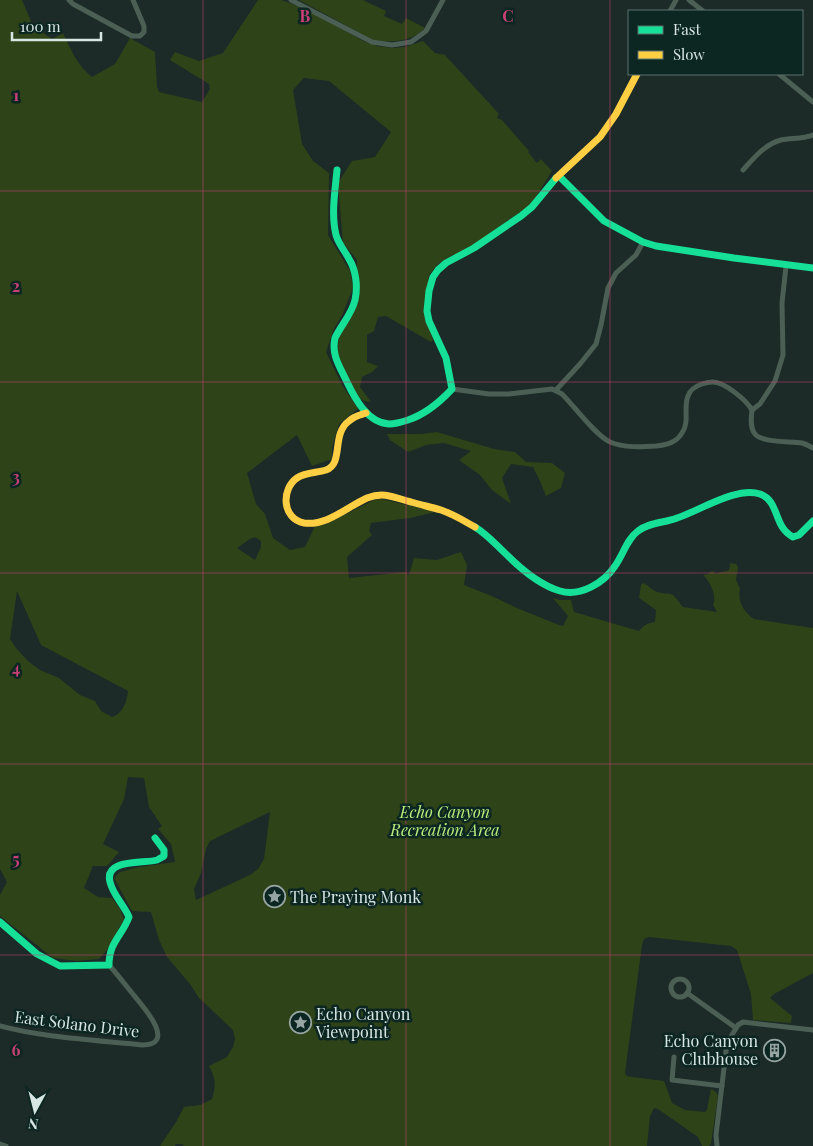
<svg xmlns="http://www.w3.org/2000/svg" width="813" height="1146" viewBox="0 0 813 1146" font-family="'Playfair Display',serif">
  <style>
    .green { fill: #2f4318; fill-rule: evenodd }
    .lines { fill: none; stroke-linecap: round; stroke-linejoin: round }
    .street { stroke: #4c5f54; stroke-width: 5 }
    .fast { stroke: #16e098; stroke-width: 7 }
    .slow { stroke: #ffcf43; stroke-width: 7 }
    .grid { fill: none; stroke: #c64176; stroke-width: 1; stroke-opacity: 0.55 }
    .labels { text-anchor: middle; stroke-width: 5; stroke-linejoin: round; paint-order: stroke }
    .park-label { font-size: 16px; font-style: italic; fill: #baee7c; stroke: #0c2622 }
    .poi-label { font-size: 16px; fill: #d7e6e3; stroke: #0c2622; text-anchor: start }
    .street-label { font-size: 16px; fill: #d7e6e3; stroke: #0c2622 }
    .grid-label { font-size: 16px; text-anchor: middle; font-weight: bold; fill: #c64176; stroke: #0c2622; stroke-width: 5; stroke-linejoin: round; paint-order: stroke }
  </style>
  <rect width="100%" height="100%" fill="#1c2a28"/>
  <!-- green -->
  <g class="green">
    <path d="M0 0H22L33 26 52 39 63 33C71 50 77 65 92 77L115 64 130 38 155 52 157 87 159 92 202 102 210 89 209 84 170 60 175 52 199 61 223 53 258 0H281L290 3 326 20 365 42 377 46 392 48 405 47 423 41 435 53 445 55 499 114 497 118 502 120 529 151 528 152 537 163 541 159 552 171 530 206 511 218 468 249 451 256 438 264 429 275 425 315 433 340 431 342 386 316 378 317 374 331 367 335V362L378 366 372 372 362 377 360 387 371 402 364 401 355 395 337 352 339 334 357 305V260L343 243 338 183 352 161 375 157 391 132 329 81 304 78 293 90 302 144 313 161 329 173 328 235 350 271 353 288 343 313 333 331 326 352 342 385 358 409 339 424 332 448V459L312 466 297 435 247 473 256 504 265 514 273 538 290 550 305 547 315 526 346 514 378 498 436 512 410 518 371 523 369 531 372 535 347 557 349 578 405 572 409 575 414 558 437 560 461 552 467 565 464 585 494 597 517 608 559 625 563 626 568 616 553 598 560 600H571L574 612 639 631C644 625 647 623 655 622L656 610 639 598 641 585 643 583C649 585 652 591 658 592 662 594 667 593 671 594 676 596 679 603 683 607L717 612 713 605C717 596 710 581 703 575L708 574 712 571 716 574C720 572 724 572 729 570L730 566V563L736 564 738 567 736 580 740 589C737 601 744 612 754 619L813 628V973L774 994 770 998 792 1016 791 1023 753 1020 751 994 737 950 731 946 649 937 644 939 642 945 625 1073 627 1076 632 1077 664 1081 672 1103 685 1110 705 1112 707 1110 711 1089 716 1092 718 1096 711 1144 709 1146H702L698 1137 658 1109 654 1108 650 1116 647 1146H184L182 1144H176L175 1146H160L176 1122 184 1107 200 1105 212 1099C216 1085 216 1079 209 1066L227 1057 233 1047 235 1039 233 1030 199 998 190 984 167 957 159 940 151 912 132 911 114 878 120 872 139 867 175 862 171 844 158 829 162 826 149 807 144 778 128 777 124 799 103 844 119 852 107 866H93L84 888 98 897 112 898 120 909 124 919 107 950 99 959 77 961 53 958 0 916V895L7 882 0 869ZM255 537 261 541V547L255 560 237 548 250 539ZM17 591 41 645 128 691C127 701 123 714 112 717L101 711 95 701 80 695 59 678 40 670 28 661 16 648 10 639ZM270 812 264 859 258 869 250 875 196 900 194 889 201 873 206 849 210 841Z"/>
    <path d="M299 0H363L386 11 384 16 402 24 406 18 425 28C410 42 393 43 373 40Z"/>
    <polygon points="437,432 494,449 515,452 526,462 552,463 565,473 561,488 546,496 540,481 533,467 511,464 502,478 511,504 492,490 480,475 459,460 471,451 444,443 426,445 408,452 390,440 387,434 421,434"/>
  </g>
  <g class="lines">
    <!-- street -->
    <g class="street">
      <polyline points="69,0 73,4 132,36 140,36 144,32 144,26 133,0"/>
      <polyline points="291,0 372,42 392,45 411,42 426,31 443,0"/>
      <polyline points="689,0 703,11"/>
      <polyline points="670,11 676,0"/>
      <polyline points="779,74 813,102"/>
      <path d="M743 170C753 159 765 144 781 140 792 138 803 139 813 135"/>
      <path d="M452 389 489 394H509L552 389 562 394C574 406 596 436 610 442 624 448 641 447 656 446 666 445 676 443 682 433 690 422 683 408 688 396 690 390 696 386 702 384 705 383 710 382 713 382 725 382 747 401 752 410"/>
      <polyline points="556,390 580,364 596,344 601,325 608,288 616,273 636,255 643,242"/>
      <polyline points="752,410 760,404 775,381 783,355 782,303 786,266"/>
      <path d="M752 410C751 418 750 428 755 434 762 443 791 441 802 443 806 444 809 446 813 448"/>
      <circle cx="680" cy="988" r="9"/>
      <polyline points="687,993 736,1028"/>
      <path d="M0 1026C45 1038 95 1040 142 1045 179 1045 141 1004 132 993 124 983 117 974 109 965"/>
      <polyline points="674,1057 672,1080 722,1086"/>
      <polyline points="0,1144 6,1146"/>
      <polyline points="717,1146 716,1135 727,1043 738,1025 743,1022 813,1030"/>
    </g>
    <!-- fast -->
    <g class="fast">
      <path d="M337 170C335 191 331 215 336 235 339 245 345 251 349 259 356 270 358 287 355 300 352 314 341 325 335 338 331 355 340 367 347 382 355 399 368 423 389 424 395 424 402 422 408 420 426 414 439 403 452 389L446 358 429 321 427 311 429 291 433 277 438 270 446 263 474 248 521 216 532 207 556 178"/>
      <polyline points="559,176 604,221 643,242 656,246 734,258 813,268"/>
      <path d="M475 527C488 535 496 545 507 555 521 569 540 585 560 591 580 597 604 583 615 566 623 555 627 539 638 531 649 522 665 523 677 518 699 511 737 486 760 494 780 501 773 527 793 537L799 535 813 521"/>
      <path d="M0 922 37 954 60 966 109 965C109 942 122 936 129 917 124 905 113 895 110 882 104 858 144 864 157 860 160 859 162 857 164 856V850L155 838"/>
    </g>
    <!-- slow -->
    <g class="slow">
      <polyline points="556,178 600,137 616,114 637,74"/>
      <path d="M366 413C360 415 354 416 349 421 331 434 344 464 326 470 317 473 306 472 297 478 281 489 282 519 304 523 327 526 347 507 367 498 385 491 395 498 411 502 421 505 431 507 441 510 453 514 464 521 475 527"/>
    </g>
  </g>
  <!-- grid -->
  <path class="grid" d="M203 0V1146M406 0V1146M610 0V1146M0 191H813M0 382H813M0 573H813M0 764H813M0 955H813"/>
  <!-- icons -->
  <defs>
    <symbol id="sight-ring" viewBox="-11 -11 22 22"><circle r="9.5" fill="#0c2622" stroke="#96a4a2" stroke-width="1.5"/><path d="M0-6L1.8-2.2L6-1.7L2.9 1.2L3.7 5.4L0 3.3L-3.7 5.4L-2.9 1.2L-6-1.7L-1.8-2.2Z" fill="#96a4a2"/></symbol>
    <symbol id="building-ring" viewBox="-11 -11 22 22"><circle r="9.5" fill="#0c2622" stroke="#96a4a2" stroke-width="1.5"/><path d="M-4-6H4V6H1V3H-1V6H-4ZM-2.5-4.3h1.7v1.8h-1.7ZM.8-4.3h1.7v1.8H.8ZM-2.5-1h1.7V.8h-1.7ZM.8-1h1.7V.8H.8Z" fill="#96a4a2"/></symbol>
  </defs>
  <g fill-rule="evenodd">
    <use href="#sight-ring" x="262" y="884" width="25" height="25"/>
    <use href="#sight-ring" x="288" y="1010" width="25" height="25"/>
    <use href="#building-ring" x="762" y="1038" width="25" height="25"/>
  </g>
  <g class="labels">
    <!-- park labels -->
    <g class="park-label">
      <text x="445" y="818">Echo Canyon<tspan x="445" dy="18">Recreation Area</tspan></text>
    </g>
    <!-- poi labels -->
    <g class="poi-label">
      <text x="290" y="903">The Praying Monk</text>
      <text x="316" y="1020">Echo Canyon<tspan x="316" dy="18">Viewpoint</tspan></text>
      <text x="758" y="1047" text-anchor="end">Echo Canyon<tspan x="758" dy="18">Clubhouse</tspan></text>
    </g>
    <!-- street labels -->
    <g class="street-label">
      <text transform="translate(77 1024) rotate(7)" y="6">East Solano Drive</text>
    </g>
  </g>
  <g class="grid-label">
    <text x="305" y="22">B</text>
    <text x="508" y="22">C</text>
    <text x="16" y="101">1</text>
    <text x="16" y="292">2</text>
    <text x="16" y="483">3</text>
    <text x="16" y="674">4</text>
    <text x="16" y="865">5</text>
    <text x="16" y="1056">6</text>
  </g>
  <!-- legend -->
  <rect x="628" y="10" width="175" height="65" fill="#0c2622" stroke="#5d736f"/>
  <rect x="638" y="26" width="25" height="8" fill="#16e098" stroke="#5d736f"/>
  <text x="673" y="35" font-size="15" fill="#d7e6e3">Fast</text>
  <rect x="638" y="51" width="25" height="8" fill="#ffcf43" stroke="#5d736f"/>
  <text x="673" y="60" font-size="15" fill="#d7e6e3">Slow</text>
  <!-- north arrow -->
  <g transform="translate(35 1111) rotate(187)" stroke="#0c2622" stroke-width="4" paint-order="stroke">
  <path d="M0-4L9 19L0 12L-9 19Z" fill="#d7e6e3"/>
  <text y="-8" font-size="14" font-weight="bold" text-anchor="middle" fill="#d7e6e3">N</text>
  </g>
  <!-- scale -->
  <path d="M12 32v8h89v-8" fill="none" stroke="#d7e6e3" stroke-width="2.5"/>
  <text x="20" y="32" font-size="15" fill="#d7e6e3" stroke="#0c2622" stroke-width="4" paint-order="stroke">100 m</text>
</svg>
